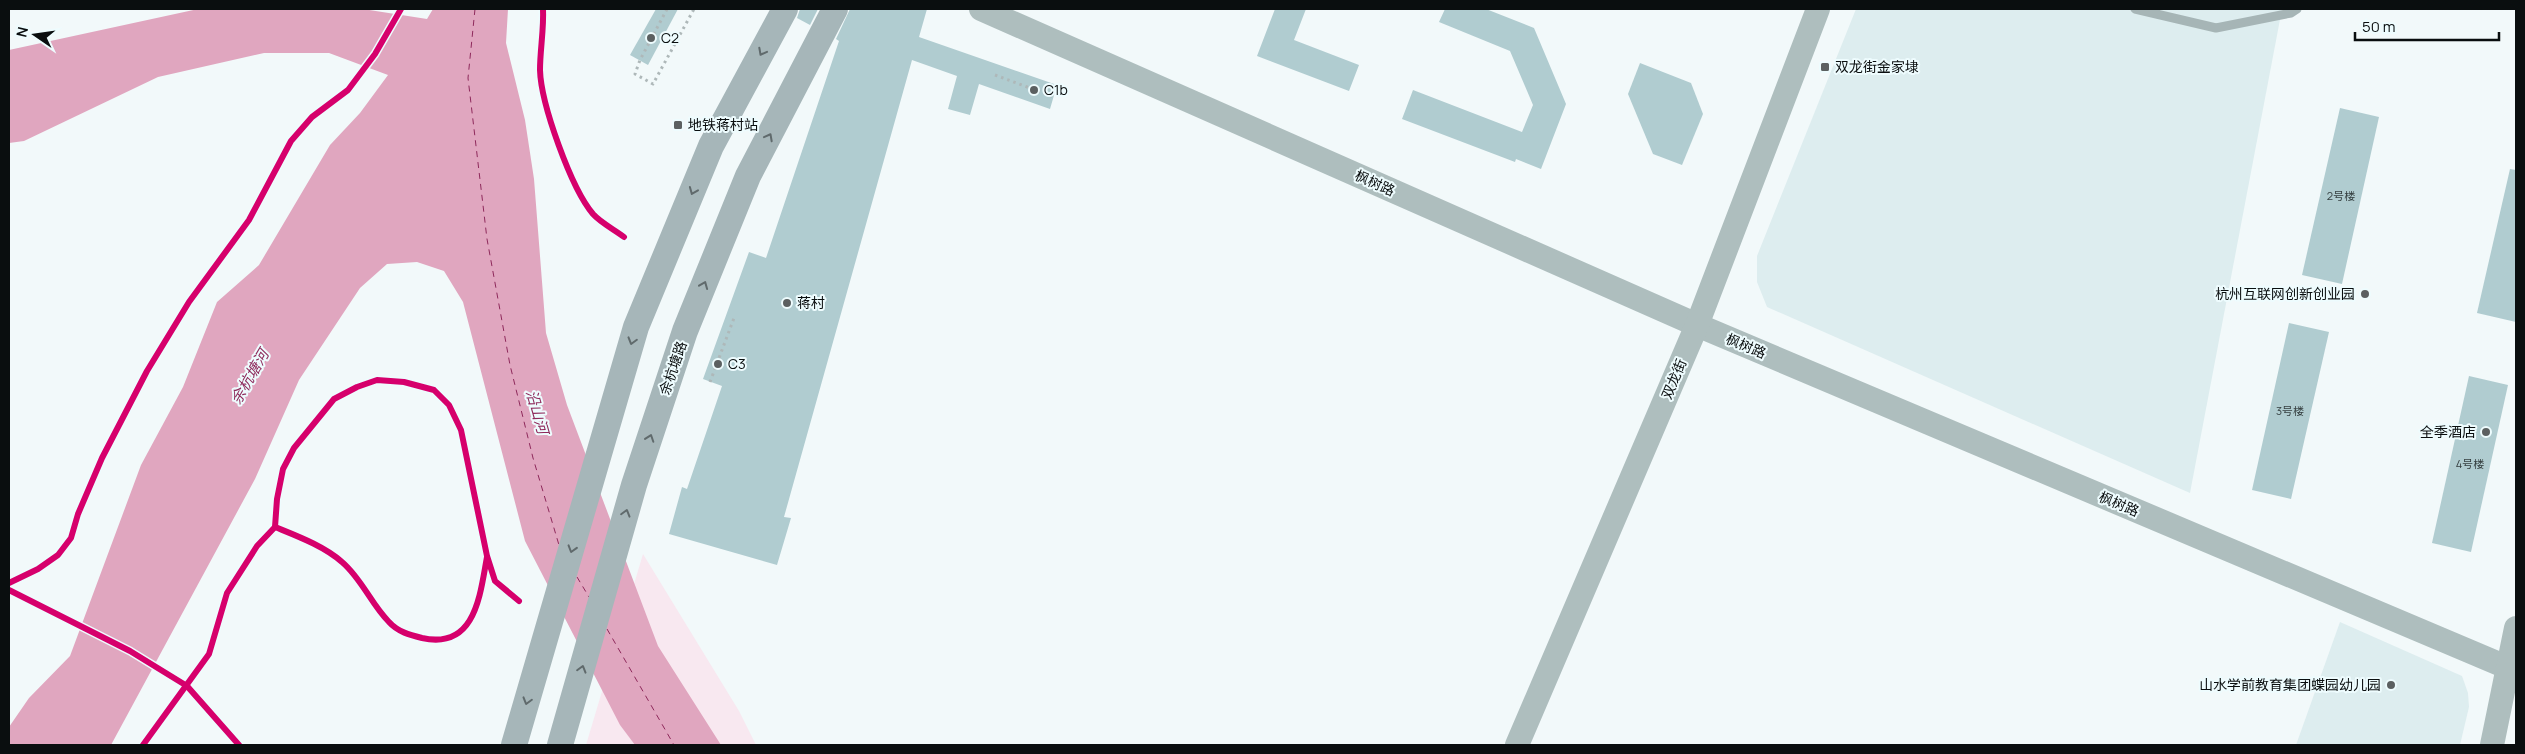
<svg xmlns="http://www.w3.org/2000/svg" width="2525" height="754" viewBox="0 0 2525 754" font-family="Manrope,'Noto Sans SC',sans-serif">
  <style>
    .built { fill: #ddedef }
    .green { fill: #f8e8f0 }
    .water { fill: #e0a6bf }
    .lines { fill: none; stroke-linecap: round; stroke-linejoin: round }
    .ferry { stroke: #8e295b; stroke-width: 1; stroke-dasharray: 6 5; stroke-linecap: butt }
    .building { fill: #b0ccd0 }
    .path { stroke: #aeb8b9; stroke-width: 3; stroke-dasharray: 2.5 4; stroke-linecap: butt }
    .lane { stroke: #a6b5b6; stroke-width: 9 }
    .secondary { stroke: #aebebe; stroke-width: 24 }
    .primary { stroke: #a6b6b9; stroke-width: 26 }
    .cycleway-casing { stroke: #eefcfe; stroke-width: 9 }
    .cycleway { stroke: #d6006c; stroke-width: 6 }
    .oneway { stroke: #606a6c }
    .poi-dot { fill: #5b6061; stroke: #eefcfe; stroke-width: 2 }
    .labels { text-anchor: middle; stroke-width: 4; stroke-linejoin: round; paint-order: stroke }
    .number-label { font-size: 11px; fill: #343e3f }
    .poi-label { font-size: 14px; fill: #0a0e0f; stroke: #eefcfe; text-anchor: start }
    .street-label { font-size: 14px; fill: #0a0e0f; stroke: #eefcfe }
    .water-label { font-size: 15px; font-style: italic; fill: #8e295b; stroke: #eefcfe }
  </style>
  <rect width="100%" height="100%" fill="#f2f9fa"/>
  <!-- built -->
  <g class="built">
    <polygon points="1856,9 2282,9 2190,493 1767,307 1757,282 1757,256"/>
    <polygon points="2340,622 2462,676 2468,693 2469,707 2460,745 2296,745"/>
  </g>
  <!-- green -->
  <polygon class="green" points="643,554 739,711 756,745 586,745"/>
  <!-- water -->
  <polygon class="water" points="198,9 363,9 427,19 433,9 508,9 506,43 525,120 534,179 546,333 567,405 658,646 721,745 635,745 620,725 525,541 463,302 444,271 417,262 387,264 360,288 299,380 255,479 111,745 9,745 9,727 29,698 70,656 141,465 183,387 217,302 259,265 330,145 360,113 388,75 329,53 264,53 158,77 24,141 9,143 9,50"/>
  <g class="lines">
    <!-- ferry -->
    <g class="ferry">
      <polyline points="475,9 468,78 487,239 510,365 533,458 559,545"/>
      <polyline points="577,577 589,597"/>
      <polyline points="607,629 674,745"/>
    </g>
  </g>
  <!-- building -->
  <g class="building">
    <polygon points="656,9 678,9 648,65 630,55"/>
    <polygon points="800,9 818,9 810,25 797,18"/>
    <polygon points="850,9 927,9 919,37 1057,85 1050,109 979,84 970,115 948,109 957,76 912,60 784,517 791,518 777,565 669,534 682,487 687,489 722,386 703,379 749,252 766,258 839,41 836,39"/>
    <polygon points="1275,9 1306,9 1294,40 1359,65 1349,91 1257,56"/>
    <polygon points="1445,9 1486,9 1534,28 1566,104 1541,169 1516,159 1515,162 1402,119 1413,90 1522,132 1533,105 1510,51 1439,22"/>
    <polygon points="1640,63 1691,83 1703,114 1682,165 1653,154 1628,94"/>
    <polygon points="2340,108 2379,117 2342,284 2302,275"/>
    <polygon points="2510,169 2516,170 2516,322 2477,313"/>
    <polygon points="2289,323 2329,332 2291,499 2252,490"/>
    <polygon points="2469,376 2508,385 2471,552 2432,543"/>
  </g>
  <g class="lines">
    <!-- path -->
    <g class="path">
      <polyline points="667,9 640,60 635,74 653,84 694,9"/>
      <polyline points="995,75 1054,97"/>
      <polyline points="710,382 734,318"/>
    </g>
    <!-- lane -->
    <polyline class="lane" points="2135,9 2216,28 2291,13 2297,9"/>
    <!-- secondary -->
    <g class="secondary">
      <polyline points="981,9 1697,325 2516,671"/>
      <polyline points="1517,745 1697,325 1818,9"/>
      <polyline points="2492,745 2516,628"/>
    </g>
    <!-- primary -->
    <g class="primary">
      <polyline points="514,745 636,327 711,146 785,9"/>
      <polyline points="560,745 634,485 685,331 748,176 835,9"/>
    </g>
    <defs>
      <g id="cycleway">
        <path d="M543 9C544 29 540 50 540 70 541 104 571 188 593 214 601 223 615 230 624 237"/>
        <path d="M275 527C297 536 324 546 342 562 362 579 371 604 389 622 398 632 410 635 422 638 476 650 480 594 487 557"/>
        <polyline points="9,583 38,569 58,555 71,538 78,514 102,458 147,371 189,302 249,220 291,141 312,117 348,90 375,54 401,9"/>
        <polyline points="9,590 130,651 187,686 239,745"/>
        <polyline points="143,745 209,654 227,593 257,546 275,527 277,499 283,469 294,448 334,399 357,387 377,380 404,382 434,390 449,405 461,430 487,556 495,581 519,601"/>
      </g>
    </defs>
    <!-- cycleway casing -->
    <use href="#cycleway" class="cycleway-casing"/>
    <!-- cycleway -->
    <use href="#cycleway" class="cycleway"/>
  </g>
  <!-- one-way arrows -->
  <defs><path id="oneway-chevron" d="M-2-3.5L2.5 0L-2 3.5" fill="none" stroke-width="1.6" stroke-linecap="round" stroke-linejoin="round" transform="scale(1.25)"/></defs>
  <g class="oneway">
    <use href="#oneway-chevron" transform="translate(762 52) rotate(118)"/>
    <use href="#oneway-chevron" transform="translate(769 137) rotate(-62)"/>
    <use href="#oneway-chevron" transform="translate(693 191) rotate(112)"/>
    <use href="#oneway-chevron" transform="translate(704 285) rotate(-68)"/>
    <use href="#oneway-chevron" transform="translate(632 341) rotate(106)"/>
    <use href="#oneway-chevron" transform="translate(650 438) rotate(-71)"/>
    <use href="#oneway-chevron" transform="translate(626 513) rotate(-74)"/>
    <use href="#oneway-chevron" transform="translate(572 549) rotate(107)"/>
    <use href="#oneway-chevron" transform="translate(582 669) rotate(-74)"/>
    <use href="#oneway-chevron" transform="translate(527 701) rotate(106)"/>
  </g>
  <!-- markers -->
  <g class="poi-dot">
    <circle cx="651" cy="38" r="5"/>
    <rect x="1820" y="62" width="10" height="10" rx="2.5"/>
    <circle cx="1034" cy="90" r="5"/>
    <rect x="673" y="120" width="10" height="10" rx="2.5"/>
    <circle cx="2365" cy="294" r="5"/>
    <circle cx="787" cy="303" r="5"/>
    <circle cx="718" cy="364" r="5"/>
    <circle cx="2486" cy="432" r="5"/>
    <circle cx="2391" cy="685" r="5"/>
  </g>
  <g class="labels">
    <!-- number labels -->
    <g class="number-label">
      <text x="2341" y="200">2号楼</text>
      <text x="2290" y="415">3号楼</text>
      <text x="2470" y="468">4号楼</text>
    </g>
    <!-- poi labels -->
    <g class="poi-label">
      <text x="661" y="43">C2</text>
      <text x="1835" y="72">双龙街金家埭</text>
      <text x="1044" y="95">C1b</text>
      <text x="688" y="130">地铁蒋村站</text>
      <text x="2355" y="299" text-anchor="end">杭州互联网创新创业园</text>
      <text x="797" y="308">蒋村</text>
      <text x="728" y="369">C3</text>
      <text x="2476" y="437" text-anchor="end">全季酒店</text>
      <text x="2381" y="690" text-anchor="end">山水学前教育集团蝶园幼儿园</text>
    </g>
    <!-- street labels -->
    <g class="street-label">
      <text transform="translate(1375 183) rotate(24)" y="5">枫树路</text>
      <text transform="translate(1746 346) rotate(23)" y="5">枫树路</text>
      <text transform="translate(673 368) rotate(-71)" y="5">余杭塘路</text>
      <text transform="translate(1674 379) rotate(-67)" y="5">双龙街</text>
      <text transform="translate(2119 504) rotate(23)" y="5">枫树路</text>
    </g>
    <!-- water labels -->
    <g class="water-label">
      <text transform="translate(250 377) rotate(-60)" y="5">余杭塘河</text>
      <text transform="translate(537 412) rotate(74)" y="5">沿山河</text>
    </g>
  </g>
  <!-- border -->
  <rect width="2525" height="754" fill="none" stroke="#0a0e0f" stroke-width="20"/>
  <!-- north arrow -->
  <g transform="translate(35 35) rotate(283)" stroke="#eefcfe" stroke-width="4" paint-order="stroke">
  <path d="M0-4L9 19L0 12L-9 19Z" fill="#0a0e0f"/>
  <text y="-8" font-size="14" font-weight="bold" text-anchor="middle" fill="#0a0e0f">N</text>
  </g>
  <!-- scale -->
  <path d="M2355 32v8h144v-8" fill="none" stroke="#0a0e0f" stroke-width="2.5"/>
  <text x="2362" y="32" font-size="15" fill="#0a0e0f" stroke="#eefcfe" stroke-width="4" paint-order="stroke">50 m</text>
</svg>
